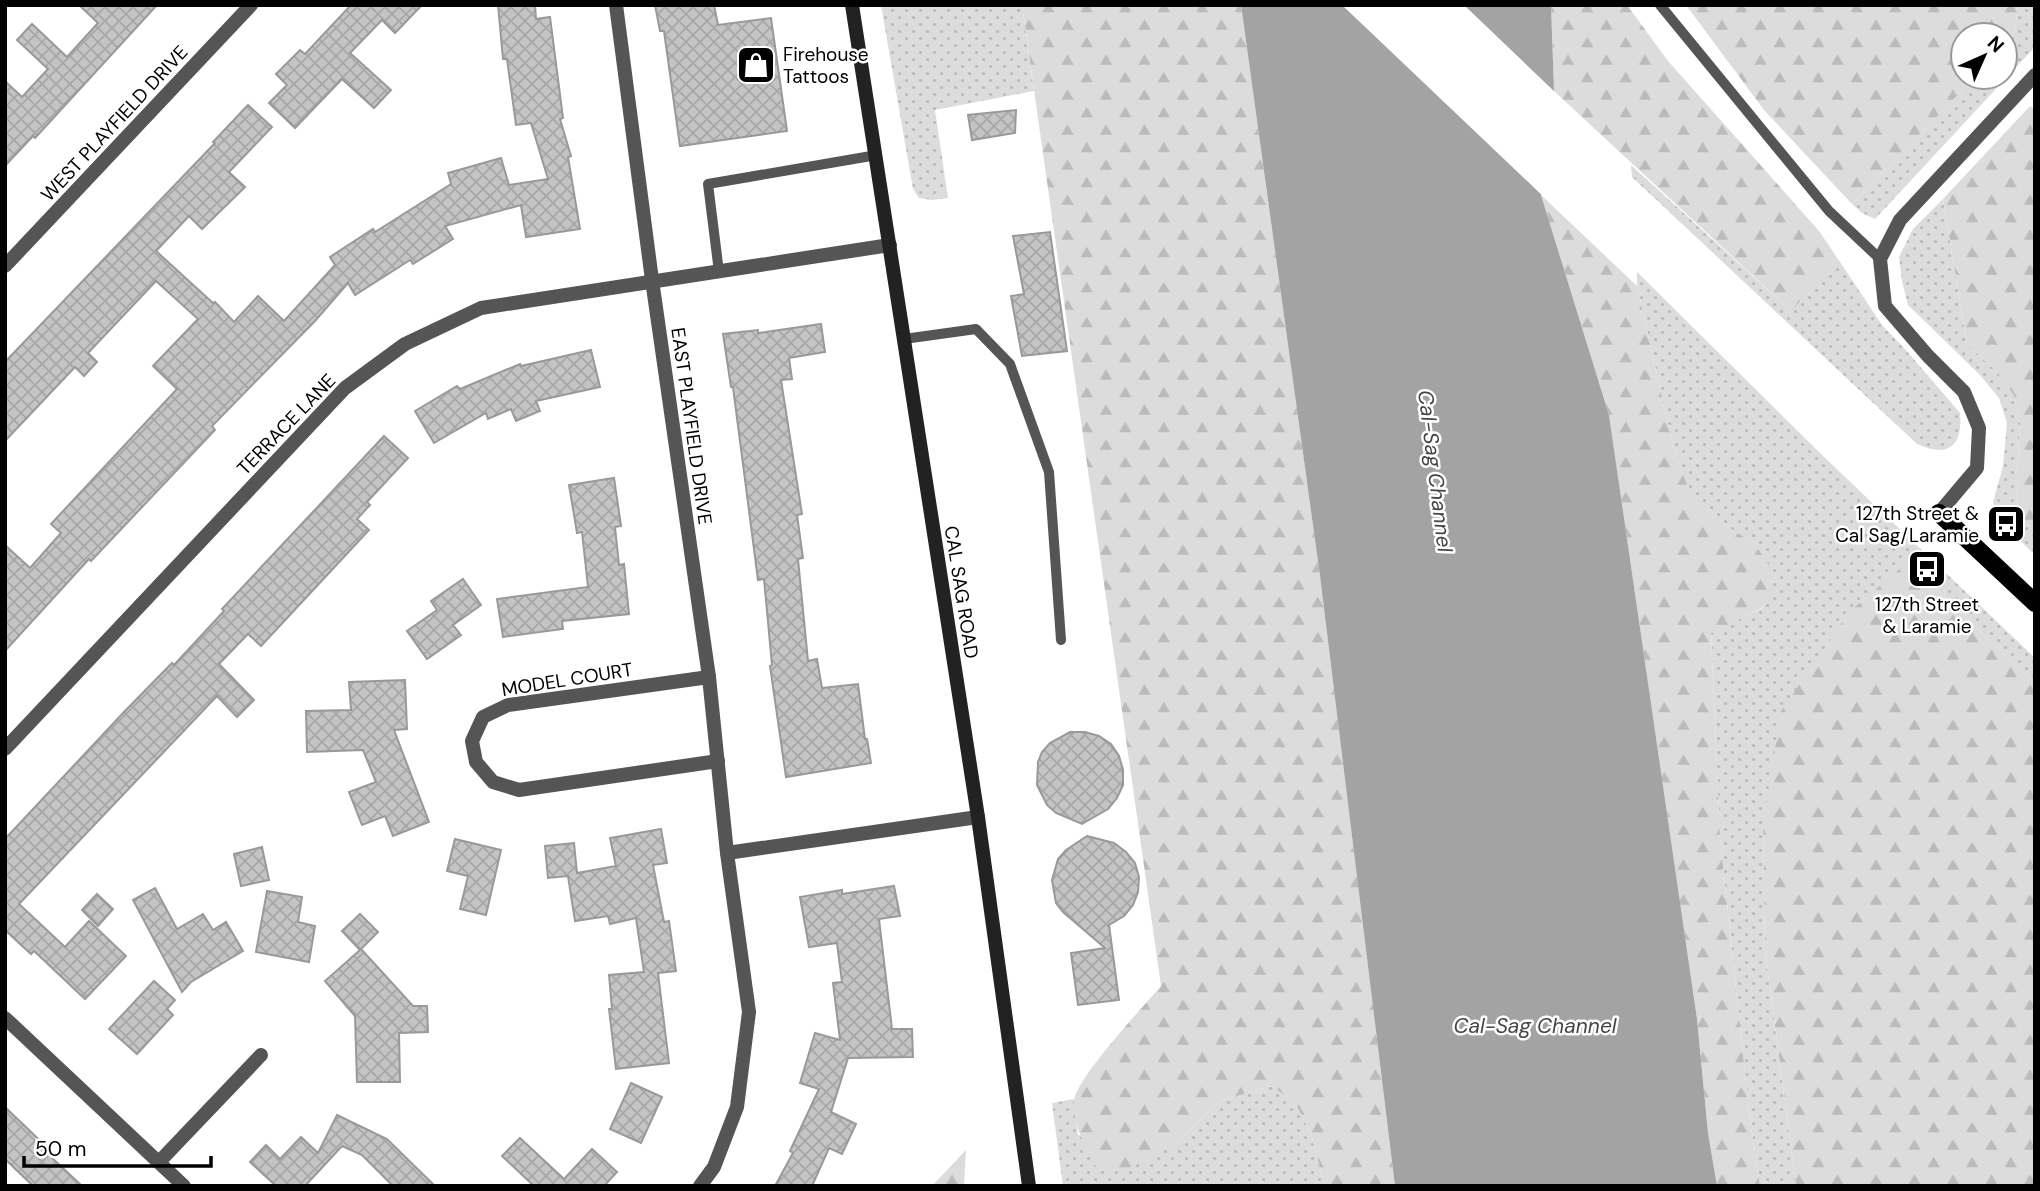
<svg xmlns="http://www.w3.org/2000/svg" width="2040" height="1191" viewBox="0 0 2040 1191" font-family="'DM Sans',sans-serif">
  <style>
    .grass { fill: url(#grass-dots) }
    .forest { fill: url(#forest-firs) }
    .water { fill: #a3a3a3 }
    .pier { fill: #fff }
    .building { fill: url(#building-cross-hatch); stroke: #999; stroke-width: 2 }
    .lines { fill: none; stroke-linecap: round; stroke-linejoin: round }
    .lane { stroke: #555; stroke-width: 10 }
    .street { stroke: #555; stroke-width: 14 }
    .secondary { stroke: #222; stroke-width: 14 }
    .primary { stroke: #000; stroke-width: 18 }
    .labels { text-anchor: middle; stroke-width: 5; stroke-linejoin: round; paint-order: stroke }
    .poi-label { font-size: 19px; fill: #000; stroke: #fff; text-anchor: start }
    .street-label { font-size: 19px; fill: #000; stroke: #fff }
    .water-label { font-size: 21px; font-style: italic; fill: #444; stroke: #fff }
  </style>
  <defs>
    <pattern id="grass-dots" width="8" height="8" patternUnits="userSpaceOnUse" patternTransform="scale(1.75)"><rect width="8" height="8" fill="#dcdcdc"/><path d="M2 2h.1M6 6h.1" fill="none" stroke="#bbb" stroke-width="1.8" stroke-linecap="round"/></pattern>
    <pattern id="forest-firs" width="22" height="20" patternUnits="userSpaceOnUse" patternTransform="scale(1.75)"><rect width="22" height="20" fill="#dcdcdc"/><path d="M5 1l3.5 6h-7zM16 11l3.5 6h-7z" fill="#bbb"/></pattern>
    <pattern id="building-cross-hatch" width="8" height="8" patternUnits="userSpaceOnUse" patternTransform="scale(1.75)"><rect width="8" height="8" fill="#c4c4c4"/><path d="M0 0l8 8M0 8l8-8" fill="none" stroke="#a7a7a7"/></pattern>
  </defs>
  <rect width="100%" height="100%" fill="#fff"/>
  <!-- grass -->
  <g class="grass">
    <polygon points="881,5 1022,5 1034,91 935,110 948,198 932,200 919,198 913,189"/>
    <polygon points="2018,5 2034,5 2034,48 1875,219 1862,213 1852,204 1975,77 2005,77 2005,46 2014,36"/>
    <path d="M1631 165 1790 310 1838 259 1882 325 1905 349 1960 413C1963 447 1948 458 1917 444L1632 177Z"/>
    <polygon points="1943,199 1967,344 1998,373 2014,394 2020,423 2017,476 2018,515 2035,532 2035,555 1996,518 1993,502 2003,466 2007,423 1999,398 1979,374 1908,305 1902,281 1899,257 1913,229"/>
    <polygon points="1637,272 1821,454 2035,658 2035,684 1908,562 1763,824 1765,950 1796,1186 1760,1186 1750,1120 1720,837 1711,632 1763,608 1754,543 1727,527 1693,503 1673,446 1637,286"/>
    <polygon points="1271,1086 1295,1101 1311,1134 1325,1186 1063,1186 1052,1103 1074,1099 1078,1135 1173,1146 1220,1101"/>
  </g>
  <!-- forest -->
  <g class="forest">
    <path d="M1022 5H1241L1320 576 1395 1186H1325L1311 1134 1295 1102 1271 1086 1220 1101 1173 1146 1126 1170 1096 1167C1085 1146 1073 1126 1074 1102 1074 1080 1144 1006 1161 986Z"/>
    <polygon points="1551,5 1627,5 1668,61 1819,231 1838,259 1791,311 1554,91"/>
    <polygon points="1686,5 2018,5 2014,36 2005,46 2005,35 1963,35 1963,77 1975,77 1852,204 1764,110"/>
    <polygon points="2030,106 2035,110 2035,532 2018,515 2017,476 2020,423 2014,395 1998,373 1967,344 1943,199"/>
    <polygon points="1541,195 1637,286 1673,446 1693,502 1727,527 1754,543 1770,567 1770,592 1762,608 1711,633 1720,837 1750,1120 1760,1186 1717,1186 1708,1133 1697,1019 1609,415"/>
    <polygon points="1908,562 2035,684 2035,1186 1796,1186 1765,950 1763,824 1781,711 1850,611"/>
    <polygon points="966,1150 964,1186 932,1186"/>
  </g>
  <!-- water -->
  <polygon class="water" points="1241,5 1551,5 1554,91 1541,195 1609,415 1697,1019 1708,1133 1717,1186 1395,1186 1320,576"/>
  <!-- pier -->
  <polygon class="pier" points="1342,5 1464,5 1557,94 1545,195 1547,200"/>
  <!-- building -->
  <g class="building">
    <polygon points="79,5 157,5 35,138 33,136 5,166 5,81 22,97 48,69 17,40 32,24 67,57 98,23"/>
    <polygon points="351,5 422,5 395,33 382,20 350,53 391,90 374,108 342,79 295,128 269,103 287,85 276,74 300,50 305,54"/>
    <polygon points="498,5 535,5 536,19 550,17 563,118 560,119 571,156 568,157 580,229 526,237 521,205 445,226 453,239 413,264 410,260 355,295 348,283 315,321 212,426 215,430 91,561 89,559 5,651 5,545 30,568 61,533 51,524 177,389 153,366 198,319 156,281 88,353 97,362 84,376 75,367 5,441 5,362 215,143 213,142 248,105 272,127 229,172 245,187 202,229 189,216 156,251 213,303 215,302 234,322 258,296 284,321 335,265 330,257 373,229 375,232 451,184 448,173 501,158 509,185 548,179 531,123 516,125 507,59 503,59"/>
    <polygon points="655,5 714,5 718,25 771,18 787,131 680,146 664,31 660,31"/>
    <polygon points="1016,110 1015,133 972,140 968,115"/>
    <polygon points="1050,232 1067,351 1022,356 1011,296 1024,294 1013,236"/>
    <polygon points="821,324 825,352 789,358 792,379 781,380 802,514 797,515 803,558 798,559 808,661 817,659 822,688 858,684 865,739 867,739 871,763 786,777 770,666 772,665 764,579 758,580 733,387 731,387 723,334 758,330 758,333"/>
    <polygon points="591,350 600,387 536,401 540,411 516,421 511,409 488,419 486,413 434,443 415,411 457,386 460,389 520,364 521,366"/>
    <polygon points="384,436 408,458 367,502 370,505 357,519 369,530 261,646 248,634 219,664 254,700 237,717 217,696 19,904 65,947 89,921 126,956 85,999 34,951 31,954 5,930 5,839 123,713 172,663 174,665 224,611 222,609"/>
    <polygon points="614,478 621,526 615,527 619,565 624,564 629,614 562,621 563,629 503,637 497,599 588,587 582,532 577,533 569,485"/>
    <polygon points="463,579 481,605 453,625 461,635 427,659 407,631 437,610 431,601"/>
    <polygon points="405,680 407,729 394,730 429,822 393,836 385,816 362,825 349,792 376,782 363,750 307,752 306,711 351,710 349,682"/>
    <polygon points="1070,732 1085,732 1099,736 1111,744 1119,756 1123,770 1123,785 1117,798 1108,809 1082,824 1056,813 1047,805 1037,785 1038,762 1042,752 1050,743"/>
    <polygon points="661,829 667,863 653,865 664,922 669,921 676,971 658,973 669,1063 616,1069 609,1009 612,1009 609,975 644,972 636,918 610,924 608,916 575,921 568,876 548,878 545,846 574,843 577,873 616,866 610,838"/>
    <polygon points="1087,836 1114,843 1126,852 1135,863 1139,877 1138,892 1133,905 1124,916 1109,925 1119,1000 1078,1005 1071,953 1105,948 1063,912 1056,903 1052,880 1058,859 1066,850"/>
    <polygon points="455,839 501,850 486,915 460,909 468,876 447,871"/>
    <polygon points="262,847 269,880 241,886 234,854"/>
    <polygon points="894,886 900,916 879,919 892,1029 912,1029 913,1057 848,1058 831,1112 856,1124 842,1154 829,1148 812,1186 775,1186 793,1153 790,1151 819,1089 800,1083 815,1033 840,1040 833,983 842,982 837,943 809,947 800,897 842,890 842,894"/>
    <polygon points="155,888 177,929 203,914 213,930 226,922 243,951 191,982 182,992 133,900"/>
    <polygon points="267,891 302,897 298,922 315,926 309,962 256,952"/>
    <polygon points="97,894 113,909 98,926 82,910"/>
    <polygon points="360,914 378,932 361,949 413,1006 427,1006 428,1032 399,1033 400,1082 357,1082 355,1016 325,981 360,950 342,931"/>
    <polygon points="154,981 175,1000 167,1009 173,1015 137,1054 109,1029"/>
    <polygon points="631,1083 662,1097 641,1143 610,1129"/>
    <polygon points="5,1107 52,1152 49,1155 82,1186 33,1186 5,1159"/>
    <polygon points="337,1115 387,1139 435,1186 393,1186 362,1155 342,1146 305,1186 276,1186 250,1162 266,1145 280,1159 301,1137 318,1153"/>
    <polygon points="520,1138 564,1179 592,1149 617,1172 604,1186 534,1186 502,1156"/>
  </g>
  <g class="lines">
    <!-- lane -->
    <g class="lane">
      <polyline points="1660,5 1829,211 1880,259"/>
      <polyline points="719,272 708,184 877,155"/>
      <polyline points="904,339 976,329 1010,364 1049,472 1061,640"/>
    </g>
    <!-- street -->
    <g class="street">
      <polyline points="616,5 652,280 709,677 727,853 749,1012 737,1107 714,1167 700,1186"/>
      <polyline points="5,266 251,5"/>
      <polyline points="1939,513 1977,468 1979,428 1964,392 1928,356 1885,306 1880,259 1900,220 2035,75"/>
      <polyline points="709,677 508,705 483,717 472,741 476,762 493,782 519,790 718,761"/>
      <polyline points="5,749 345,388 405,344 481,308 890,245"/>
      <polyline points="727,853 978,817"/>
      <polyline points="5,1018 184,1186"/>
      <polyline points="159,1162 261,1055"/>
    </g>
    <!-- secondary -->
    <polyline class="secondary" points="852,5 978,817 1029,1186"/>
    <!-- primary -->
    <polyline class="primary" points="1939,513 2035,603"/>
  </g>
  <!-- icons -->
  <defs>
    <symbol id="shop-square" viewBox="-11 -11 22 22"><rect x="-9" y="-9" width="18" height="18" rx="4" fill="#000" stroke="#fff"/><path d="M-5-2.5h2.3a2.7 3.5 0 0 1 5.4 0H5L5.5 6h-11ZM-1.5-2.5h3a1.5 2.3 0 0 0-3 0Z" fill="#fff"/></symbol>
    <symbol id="bus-square" viewBox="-11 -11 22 22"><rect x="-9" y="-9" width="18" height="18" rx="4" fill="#000" stroke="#fff"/><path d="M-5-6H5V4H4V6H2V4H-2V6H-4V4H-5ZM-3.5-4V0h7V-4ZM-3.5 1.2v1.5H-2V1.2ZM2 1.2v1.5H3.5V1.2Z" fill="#fff"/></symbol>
  </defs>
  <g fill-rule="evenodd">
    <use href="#shop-square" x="734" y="43" width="44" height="44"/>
    <use href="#bus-square" x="1984" y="502" width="44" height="44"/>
    <use href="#bus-square" x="1905" y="547" width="44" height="44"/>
  </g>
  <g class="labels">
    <!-- poi labels -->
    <g class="poi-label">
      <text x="783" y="61">Firehouse<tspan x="783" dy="22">Tattoos</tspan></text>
      <text x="1979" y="520" text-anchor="end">127th Street &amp;<tspan x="1979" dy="22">Cal Sag/Laramie</tspan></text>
      <text x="1927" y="611" text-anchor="middle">127th Street<tspan x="1927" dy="22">&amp; Laramie</tspan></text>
    </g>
    <!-- street labels -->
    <g class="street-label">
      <text transform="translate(114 123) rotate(-47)" y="7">WEST PLAYFIELD DRIVE</text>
      <text transform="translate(286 424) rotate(-46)" y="7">TERRACE LANE</text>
      <text transform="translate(692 426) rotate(82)" y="7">EAST PLAYFIELD DRIVE</text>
      <text transform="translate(962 592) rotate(81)" y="7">CAL SAG ROAD</text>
      <text transform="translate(567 679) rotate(-9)" y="7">MODEL COURT</text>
    </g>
    <!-- water labels -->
    <g class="water-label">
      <text transform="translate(1435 471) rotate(83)" y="7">Cal-Sag Channel</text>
      <text x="1535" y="1033">Cal-Sag Channel</text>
    </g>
  </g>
  <!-- border -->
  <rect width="2040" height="1191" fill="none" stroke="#000000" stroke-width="14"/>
  <!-- north arrow -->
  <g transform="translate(1984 56) rotate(45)"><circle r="33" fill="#ffffff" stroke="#999999" stroke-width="2"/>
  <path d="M0-5L12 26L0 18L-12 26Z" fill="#000000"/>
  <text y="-10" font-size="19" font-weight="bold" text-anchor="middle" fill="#000000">N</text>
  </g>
  <!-- scale -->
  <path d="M24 1156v10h187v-10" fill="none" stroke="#000000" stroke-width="3.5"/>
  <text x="35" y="1156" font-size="21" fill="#000000" stroke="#ffffff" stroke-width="5" paint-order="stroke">50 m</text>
</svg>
